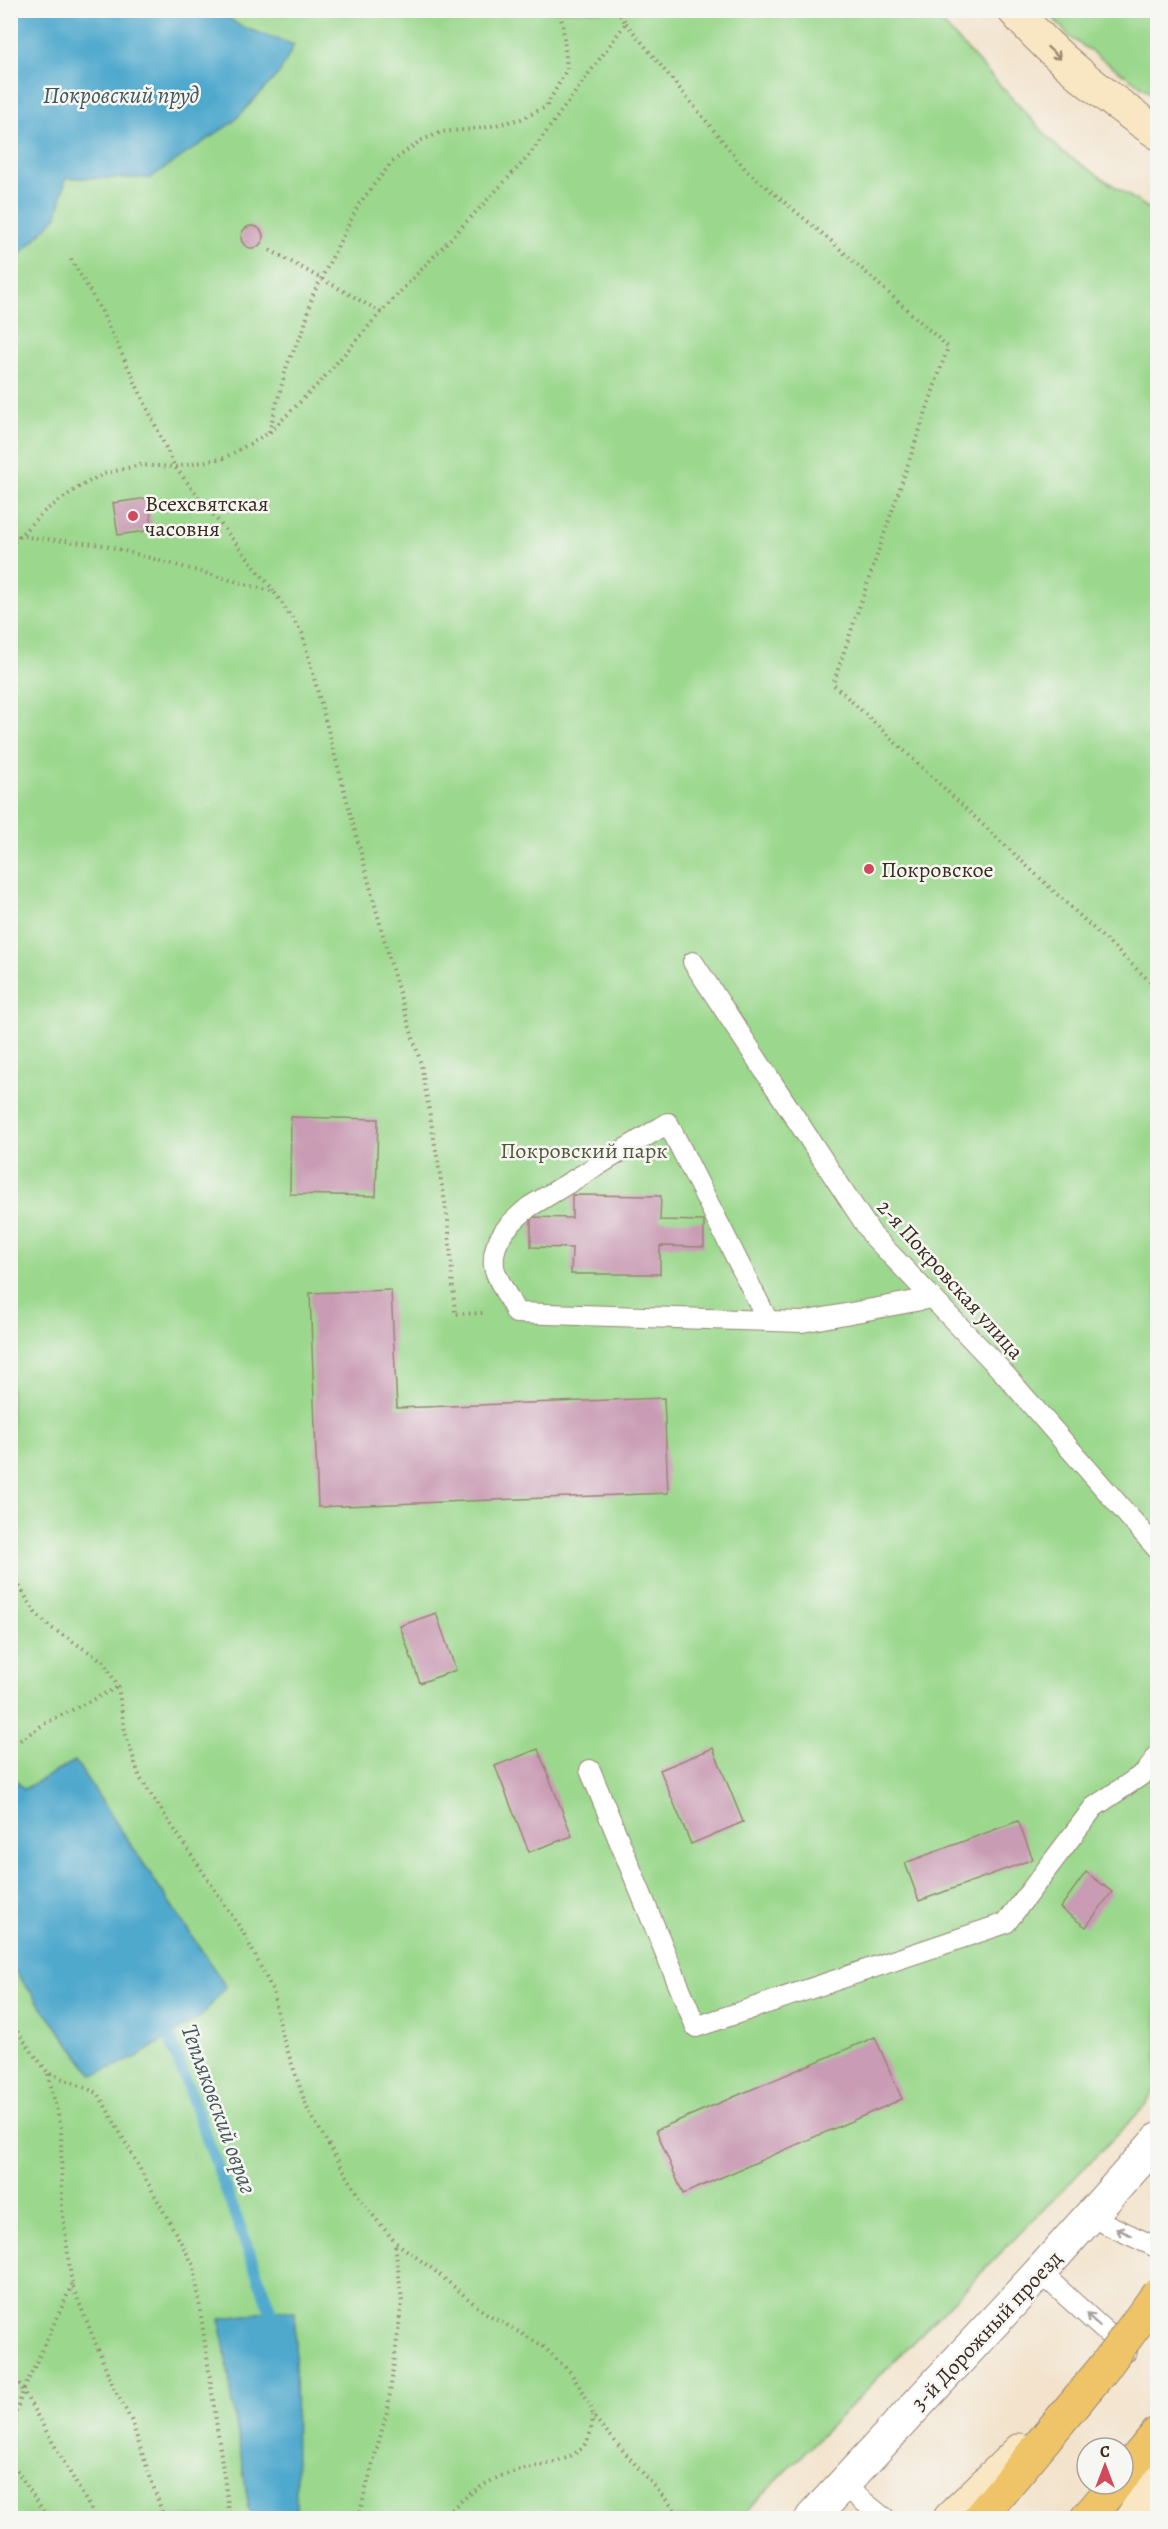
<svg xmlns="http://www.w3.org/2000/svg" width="1168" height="2529" viewBox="0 0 1168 2529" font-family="Alegreya,serif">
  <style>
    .green { fill: #9bd88d; stroke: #6b8156; stroke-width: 1.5 }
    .water { fill: #50a9cd; stroke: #466a76; stroke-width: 1.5 }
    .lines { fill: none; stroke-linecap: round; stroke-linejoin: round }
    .stream { stroke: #50a9cd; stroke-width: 12 }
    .building { fill: #c99bb4 }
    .lane-casing { stroke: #978675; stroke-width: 22 }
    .street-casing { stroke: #978675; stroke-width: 35 }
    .secondary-casing { stroke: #978675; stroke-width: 35 }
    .primary-casing { stroke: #978675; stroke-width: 35 }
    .path { stroke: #978675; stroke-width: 4; stroke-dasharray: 1.5 4.5; stroke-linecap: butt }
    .lane { stroke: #fff; stroke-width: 20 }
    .street { stroke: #fff; stroke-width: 33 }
    .secondary { stroke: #f9e7c3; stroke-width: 33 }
    .primary { stroke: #efc469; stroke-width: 33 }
    .primary-bridge-casing { stroke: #978675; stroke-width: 35; stroke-linecap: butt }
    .primary-bridge { stroke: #efc469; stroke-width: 33 }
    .oneway { stroke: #9a8870 }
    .oneway2 { stroke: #a79f9a }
    .poi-dot { fill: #d1495b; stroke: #f6f6f2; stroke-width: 2 }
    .labels { text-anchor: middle; stroke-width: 5; stroke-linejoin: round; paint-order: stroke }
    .poi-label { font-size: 22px; fill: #3b2a1e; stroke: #f6f6f2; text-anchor: start }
    .park-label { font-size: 22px; fill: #53563a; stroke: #f6f6f2 }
    .street-label { font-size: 22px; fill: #3b2a1e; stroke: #f6f6f2 }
    .water-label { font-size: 24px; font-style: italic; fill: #42565b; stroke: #f6f6f2 }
  </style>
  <rect width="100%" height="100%" fill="#f6f6f2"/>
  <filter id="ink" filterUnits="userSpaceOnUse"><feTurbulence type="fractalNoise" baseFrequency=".0167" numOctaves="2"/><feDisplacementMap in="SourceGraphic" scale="12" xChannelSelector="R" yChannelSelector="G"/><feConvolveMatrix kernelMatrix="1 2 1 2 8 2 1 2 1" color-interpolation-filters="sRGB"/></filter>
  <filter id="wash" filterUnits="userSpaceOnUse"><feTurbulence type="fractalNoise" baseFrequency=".008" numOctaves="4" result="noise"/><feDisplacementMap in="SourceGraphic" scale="24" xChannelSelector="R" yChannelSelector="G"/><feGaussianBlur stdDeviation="1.35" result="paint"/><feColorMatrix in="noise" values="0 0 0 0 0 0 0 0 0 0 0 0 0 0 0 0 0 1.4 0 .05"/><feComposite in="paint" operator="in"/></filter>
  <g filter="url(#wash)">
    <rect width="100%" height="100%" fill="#f3e3cc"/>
    <!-- green -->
    <g class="green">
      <polygon points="11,11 931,11 1062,152 1157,214 1157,2086 1145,2106 740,2518 11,2518"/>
      <polygon points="1047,11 1157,11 1157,97 1070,37"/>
    </g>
    <!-- water -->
    <g class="water">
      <polygon points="11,10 219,11 240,26 294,45 280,72 233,122 150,178 66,178 57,216 11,264"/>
      <polygon points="75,1761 226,1987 202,2016 135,2058 93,2075 11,1966 11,1775 24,1789"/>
      <polygon points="277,2310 295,2312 296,2518 254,2518 249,2509 220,2319"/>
    </g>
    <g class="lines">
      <!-- stream -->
      <polyline class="stream" points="164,2022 271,2312 271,2327"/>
    </g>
    <g id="blocks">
      <!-- building -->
      <g class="building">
        <circle cx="252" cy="237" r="11"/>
        <polygon points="148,498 153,530 118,535 113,503"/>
        <polygon points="291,1117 378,1119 376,1196 290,1194"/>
        <polygon points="572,1195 661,1196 660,1220 704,1221 704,1247 660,1246 660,1274 571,1274 572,1248 531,1247 531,1217 572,1218"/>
        <polygon points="391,1290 397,1408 664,1398 668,1493 318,1507 310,1293"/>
        <polygon points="436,1613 456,1670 420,1683 400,1626"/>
        <polygon points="713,1748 743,1822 691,1844 660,1770"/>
        <polygon points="538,1749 572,1836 529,1852 495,1766"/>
        <polygon points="1018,1821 1033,1859 919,1901 905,1863"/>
        <polygon points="1086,1872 1112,1892 1086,1927 1060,1908"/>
        <polygon points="875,2037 902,2099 683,2194 656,2130"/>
      </g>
    </g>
  </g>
  <g filter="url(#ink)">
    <use href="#blocks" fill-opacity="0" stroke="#978675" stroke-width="1.5"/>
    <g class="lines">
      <defs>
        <g id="lane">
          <polyline points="693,962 873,1236 1002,1371 1158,1550"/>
          <path d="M768 1321 668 1123 529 1207C511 1222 491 1239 494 1266 495 1277 511 1301 516 1313L802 1322 932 1298"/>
          <polyline points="590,1770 696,2027 1006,1923 1094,1807 1146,1772 1158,1755"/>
          <polyline points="1091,2217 1158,2248"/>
          <polyline points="1040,2272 1127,2351"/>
          <polyline points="842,2484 884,2518"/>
        </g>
        <polyline id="street" points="812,2518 1040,2272 1158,2140"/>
        <g id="secondary">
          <path d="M1014 10C1056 59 1105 96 1158 133"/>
          <polyline points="950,2518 1020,2450"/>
          <polyline points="1132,2518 1158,2479"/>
        </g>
        <g id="primary">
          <polyline points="1123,2475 1158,2433"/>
          <polyline points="979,2518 1103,2369"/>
          <polyline points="1087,2518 1116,2484"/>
        </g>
      </defs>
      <!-- lane casing -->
      <use href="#lane" class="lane-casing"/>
      <!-- street casing -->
      <use href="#street" class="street-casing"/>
      <!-- secondary casing -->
      <use href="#secondary" class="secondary-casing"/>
      <!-- primary casing -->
      <use href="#primary" class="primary-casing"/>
      <!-- path -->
      <g class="path">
        <polyline points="626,23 747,171 830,240 948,347 833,684 1158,989"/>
        <polyline points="270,250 381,312"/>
        <polyline points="71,259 102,312 175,467 274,591"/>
        <polyline points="269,432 287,365 303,331 313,295 359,204 392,162 420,141 442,132 483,128 521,119 546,107 567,69 563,27 559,10"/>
        <polyline points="18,536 103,545 274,592 302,633 394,976 421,1064 448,1220 455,1314 483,1313"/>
        <polyline points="10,546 42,513 79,487 103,474 140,465 175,467 224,458 269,433 321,381 381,312 527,158 626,23 616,10"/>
        <polyline points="10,1571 36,1614 50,1627 103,1661 118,1687 125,1732 140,1778 243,1932 273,1991 282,2035 307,2108 363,2203 395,2242 434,2270 484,2312 543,2346 571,2373 590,2404 593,2416 682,2518"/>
        <polyline points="10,1747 44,1724 118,1687"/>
        <polyline points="10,2022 48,2073 98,2093 194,2266 229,2512 232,2518"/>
        <polyline points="48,2074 61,2128 62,2208 72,2285 113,2386 131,2420 164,2518"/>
        <polyline points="10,2368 96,2518"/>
        <polyline points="10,2429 23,2391 72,2285"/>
        <polyline points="10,2460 48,2518"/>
        <polyline points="358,2518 388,2408 402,2302 395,2243"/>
        <path d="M443 2518C462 2498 486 2480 513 2472 535 2465 576 2464 588 2439 591 2433 592 2423 593 2416"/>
      </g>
      <!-- lane -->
      <use href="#lane" class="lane"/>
      <!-- street -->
      <use href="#street" class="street"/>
      <!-- secondary -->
      <use href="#secondary" class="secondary"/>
      <!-- primary -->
      <use href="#primary" class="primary"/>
      <defs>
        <polyline id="primary-bridge" points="1103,2369 1158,2294"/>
      </defs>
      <!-- primary-bridge casing -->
      <use href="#primary-bridge" class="primary-bridge-casing"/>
      <!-- primary-bridge -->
      <use href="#primary-bridge" class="primary-bridge"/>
    </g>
    <!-- one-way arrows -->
    <defs><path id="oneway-shaft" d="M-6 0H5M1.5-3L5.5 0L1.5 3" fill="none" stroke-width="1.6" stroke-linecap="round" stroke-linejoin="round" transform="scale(1.5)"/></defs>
    <use class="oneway" href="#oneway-shaft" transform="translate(1054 53) rotate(42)"/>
    <g class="oneway2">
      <use href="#oneway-shaft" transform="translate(1124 2232) rotate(-155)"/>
      <use href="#oneway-shaft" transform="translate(1093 2320) rotate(-138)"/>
    </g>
  </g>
  <!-- markers -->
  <g class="poi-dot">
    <circle cx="133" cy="516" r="6"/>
    <circle cx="869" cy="869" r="6"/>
  </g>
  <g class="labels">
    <!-- poi labels -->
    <g class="poi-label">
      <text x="145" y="511">Всехсвятская<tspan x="145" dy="25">часовня</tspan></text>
      <text x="881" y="877">Покровское</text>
    </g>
    <!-- park labels -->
    <g class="park-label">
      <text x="584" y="1158">Покровский парк</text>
    </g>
    <!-- street labels -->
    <g class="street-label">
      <text transform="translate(951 1279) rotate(48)" y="8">2-я Покровская улица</text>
      <text transform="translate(986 2330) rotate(-47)" y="8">3-й Дорожный проезд</text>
    </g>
    <!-- water labels -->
    <g class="water-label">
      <text x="121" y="103">Покровский пруд</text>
      <text transform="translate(219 2109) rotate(70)" y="8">Тепляковский овраг</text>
    </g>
  </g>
  <!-- margin -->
  <rect width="1168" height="2529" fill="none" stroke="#f6f6f2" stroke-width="36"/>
  <!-- north arrow -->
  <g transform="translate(1105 2466)"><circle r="28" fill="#f6f6f2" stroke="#aba49d" stroke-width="1.5"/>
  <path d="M0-4.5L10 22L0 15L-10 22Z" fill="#d1495b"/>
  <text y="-9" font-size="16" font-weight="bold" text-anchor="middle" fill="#3b2a1e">С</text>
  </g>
</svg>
